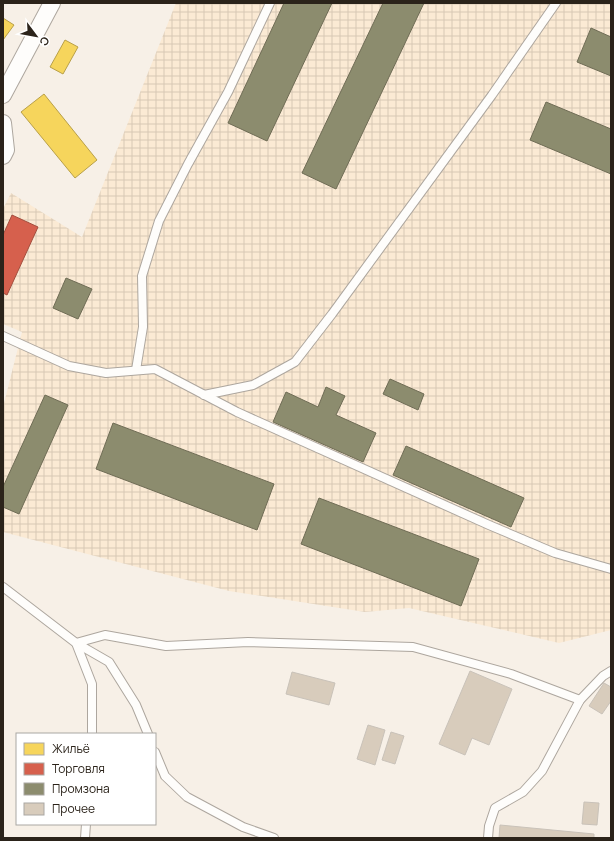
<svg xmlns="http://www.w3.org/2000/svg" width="614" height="841" viewBox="0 0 614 841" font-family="Manrope,sans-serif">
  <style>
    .industrial { fill: url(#industrial-grid) }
    .homes { fill: #f6d55c; stroke: #b9a048 }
    .shops { fill: #d6604d; stroke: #a34e3e }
    .industry { fill: #8c8c6e; stroke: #6f6c55 }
    .building { fill: #d8ccbc; stroke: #c9c2b9 }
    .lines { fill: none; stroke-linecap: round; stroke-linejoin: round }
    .lane-casing { stroke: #ada69e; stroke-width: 10 }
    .street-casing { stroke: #ada69e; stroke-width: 18 }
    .lane { stroke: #fefdfb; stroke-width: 8 }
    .street { stroke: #fefdfb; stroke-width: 16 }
  </style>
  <defs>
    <pattern id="industrial-grid" width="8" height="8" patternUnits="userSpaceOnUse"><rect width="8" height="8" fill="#fbead4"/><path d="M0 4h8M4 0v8" fill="none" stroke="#d7c8b5"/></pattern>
  </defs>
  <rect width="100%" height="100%" fill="#f7f0e7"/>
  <!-- industrial -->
  <polygon class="industrial" points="176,3 611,3 611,630 559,643 409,608 365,612 229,591 3,532 3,407 22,332 3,324 3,209 11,193 82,237"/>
  <!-- homes -->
  <g class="homes">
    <polygon points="3,18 14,25 3,40"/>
    <polygon points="65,40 78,47 63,74 50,67"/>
    <polygon points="44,94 97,160 75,178 21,112"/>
  </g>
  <!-- shops -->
  <polygon class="shops" points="12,215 38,227 7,295 3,293 3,235"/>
  <!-- industry -->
  <g class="industry">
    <polygon points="284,3 332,3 267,141 228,123"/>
    <polygon points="383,3 424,3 336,189 302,173"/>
    <polygon points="591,28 611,37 611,76 577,62"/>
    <polygon points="546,102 611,129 611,174 530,140"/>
    <polygon points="66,278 92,289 78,319 53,308"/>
    <polygon points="390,379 424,394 418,410 383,394"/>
    <polygon points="326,387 345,396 336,415 376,433 363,462 273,422 286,392 318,407"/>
    <polygon points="45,395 68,405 19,514 3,507 3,487"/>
    <polygon points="113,423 274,484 257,530 96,469"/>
    <polygon points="406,446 524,498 511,527 393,475"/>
    <polygon points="319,498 479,559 461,606 301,544"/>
  </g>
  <!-- building -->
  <g class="building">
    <polygon points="470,671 512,689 489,745 472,738 465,755 439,744"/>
    <polygon points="292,672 335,683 329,705 286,694"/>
    <polygon points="604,683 611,687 611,701 602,714 589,706"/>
    <polygon points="368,725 385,730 375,765 357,759"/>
    <polygon points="391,732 404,736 395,764 382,760"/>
    <polygon points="584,802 599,803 597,825 582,824"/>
    <polygon points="500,825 594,834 594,838 499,838"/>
  </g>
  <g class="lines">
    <defs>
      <g id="lane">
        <polyline points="3,336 69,366 106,373 155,369 237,412 489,525 555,553 611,569"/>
        <polyline points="136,370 143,327 142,276 159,221 188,164 228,92 270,3"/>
        <polyline points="204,395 253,385 295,362 332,314 492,95 556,3"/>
        <polyline points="3,587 76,643 92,684 92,734"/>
        <polyline points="148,734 136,705 109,662 76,643 105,635 166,646 248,642 413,647 511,674 580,700"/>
        <polyline points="155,752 165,776 187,797 243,827 274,838"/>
        <polyline points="85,838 86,824"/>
        <polyline points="488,838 489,826 495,808 523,792 542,771 580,700 603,676 611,671"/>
      </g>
      <g id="street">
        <polyline points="3,95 52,3"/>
        <polyline points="3,123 6,150 3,156"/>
      </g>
    </defs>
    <!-- lane casing -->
    <use href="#lane" class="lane-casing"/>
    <!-- street casing -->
    <use href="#street" class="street-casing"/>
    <!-- lane -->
    <use href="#lane" class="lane"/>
    <!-- street -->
    <use href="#street" class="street"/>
  </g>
  <!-- border -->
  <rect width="614" height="841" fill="none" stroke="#2b231a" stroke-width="8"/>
  <!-- legend -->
  <rect x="16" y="733" width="140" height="92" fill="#ffffff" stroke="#aaa7a3"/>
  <rect x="24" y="743" width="20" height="12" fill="#f6d55c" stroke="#aaa7a3"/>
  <text x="52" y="753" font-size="12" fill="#2b231a">Жильё</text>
  <rect x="24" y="763" width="20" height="12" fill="#d6604d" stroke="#aaa7a3"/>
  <text x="52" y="773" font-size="12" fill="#2b231a">Торговля</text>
  <rect x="24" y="783" width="20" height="12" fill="#8c8c6e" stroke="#aaa7a3"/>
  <text x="52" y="793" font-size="12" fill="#2b231a">Промзона</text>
  <rect x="24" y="803" width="20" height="12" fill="#d8ccbc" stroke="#aaa7a3"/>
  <text x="52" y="813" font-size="12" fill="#2b231a">Прочее</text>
  <!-- north arrow -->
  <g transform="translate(36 36) rotate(122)" stroke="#ffffff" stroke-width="3" paint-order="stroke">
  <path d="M0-3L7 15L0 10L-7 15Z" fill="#2b231a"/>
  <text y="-6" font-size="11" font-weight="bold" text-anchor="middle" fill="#2b231a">С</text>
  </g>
</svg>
